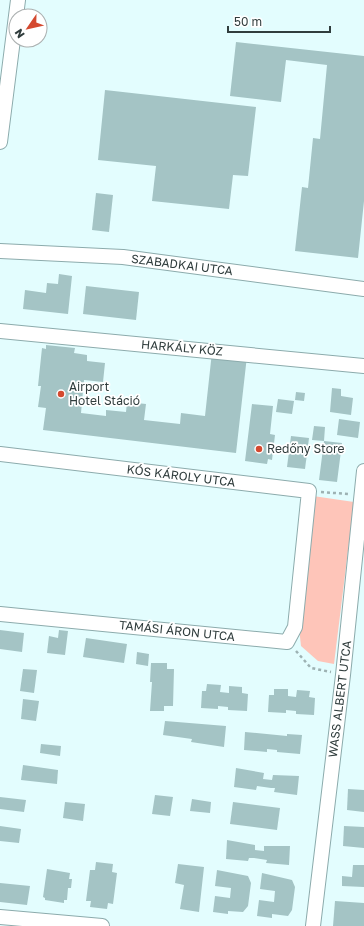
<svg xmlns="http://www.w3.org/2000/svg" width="364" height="926" viewBox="0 0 364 926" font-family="'Golos Text',sans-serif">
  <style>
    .green { fill: #fec5b9 }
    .building { fill: #a4c4c5 }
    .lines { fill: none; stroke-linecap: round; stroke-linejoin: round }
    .minor-casing { stroke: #8cabac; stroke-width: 16 }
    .path { stroke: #9db2b3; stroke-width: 2.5; stroke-dasharray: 3 3; stroke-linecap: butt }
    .minor { stroke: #fff; stroke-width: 14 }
    .poi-dot { fill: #d4492f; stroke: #fff; stroke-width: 1.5 }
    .labels { text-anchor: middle; stroke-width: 3.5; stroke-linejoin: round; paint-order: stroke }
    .street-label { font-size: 12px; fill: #303d3d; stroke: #fff }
    .poi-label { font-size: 12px; fill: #303d3d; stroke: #fff; text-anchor: start }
  </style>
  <rect width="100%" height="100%" fill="#e3fdfe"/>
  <!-- green -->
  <polygon class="green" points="313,496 354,502 334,664 318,661 301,646 299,628"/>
  <!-- building -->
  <g class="building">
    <polygon points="236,42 364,56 364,201 358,258 295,251 302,187 308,188 313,138 320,139 327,65 286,60 281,102 230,96"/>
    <polygon points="105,90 256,107 248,176 233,175 229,209 152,201 156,166 98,160"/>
    <polygon points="96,193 113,195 109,232 92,230"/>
    <polygon points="59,274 72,276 68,314 23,309 25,290 46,293 47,283 58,284"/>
    <polygon points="86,286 139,292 136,320 83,314"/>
    <polygon points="46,345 75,348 74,353 87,355 87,361 105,363 103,382 84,380 81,413 106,416 106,410 126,412 127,402 146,404 144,420 180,424 181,413 205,416 212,352 247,356 236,453 43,430 46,408 38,407 41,386 38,386 42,348 46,349"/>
    <polygon points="332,388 341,389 341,396 353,398 351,415 330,412"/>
    <polygon points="296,392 305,393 304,401 295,400"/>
    <polygon points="278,399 294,401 292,414 276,412"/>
    <polygon points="252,404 273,406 270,434 275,435 272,460 268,459 267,464 245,461"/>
    <polygon points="339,419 360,422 358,438 337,435"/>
    <polygon points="314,426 325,427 324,441 342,443 337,482 319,480 324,441 312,440"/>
    <polygon points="291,436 309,438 305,469 287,467"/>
    <polygon points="0,630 24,633 22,652 0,649"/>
    <polygon points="59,630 68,631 65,655 47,653 49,636 58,638"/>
    <polygon points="86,638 127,644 124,663 83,657"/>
    <polygon points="137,652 149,654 148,666 136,664"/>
    <polygon points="151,663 167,663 167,669 174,669 173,706 164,706 164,711 150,711 152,682 150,682"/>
    <polygon points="23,669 37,670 34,693 20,691"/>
    <polygon points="207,684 221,685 220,692 229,693 229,686 242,687 242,693 248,694 247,711 228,710 228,707 218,706 218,709 201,708 202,691 206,691"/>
    <polygon points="274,689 288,689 288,696 296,697 297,690 310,691 309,697 315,698 314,715 296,714 296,711 286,710 286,713 268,712 269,695 274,695"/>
    <polygon points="23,699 39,701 36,721 21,719"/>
    <polygon points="165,721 226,726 224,747 191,742 192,739 163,735"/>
    <polygon points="245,732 287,736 287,734 302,735 300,754 277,752 277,750 267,749 267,752 244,750"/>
    <polygon points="41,744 61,746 60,756 40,753"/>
    <polygon points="23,765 58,770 57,784 21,780"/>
    <polygon points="236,768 264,773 263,779 272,780 273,775 299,776 297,795 274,792 275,788 271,788 257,786 256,790 234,787"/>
    <polygon points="348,789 364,790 364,812 347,810"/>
    <polygon points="155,795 173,797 170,816 152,814"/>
    <polygon points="0,797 26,800 24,812 0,809"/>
    <polygon points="192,799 211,802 210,813 190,811"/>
    <polygon points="65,802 85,804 83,821 63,818"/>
    <polygon points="233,802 280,808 277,830 230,824"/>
    <polygon points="0,826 21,829 19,843 0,841"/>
    <polygon points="344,826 364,827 364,848 343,846"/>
    <polygon points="227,840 255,845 255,850 264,851 264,846 290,846 289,865 266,863 267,860 254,858 249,858 248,861 226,859"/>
    <polygon points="96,862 113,864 112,872 117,873 113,904 108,903 107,909 90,907 91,901 86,901 90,870 95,870"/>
    <polygon points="178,864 204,867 199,912 180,909 184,885 175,883"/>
    <polygon points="353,865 364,865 364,887 342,886 342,876 352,877"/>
    <polygon points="47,869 70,873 69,879 72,879 71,888 68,888 67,900 64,900 64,903 45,900 45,898 43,897"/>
    <polygon points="217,870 248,876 251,883 248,906 243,912 228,911 228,914 213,912 215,896 230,898 231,888 215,886"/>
    <polygon points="262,873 292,880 295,887 292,910 288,916 272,914 272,918 257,916 259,900 274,902 275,891 260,889"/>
    <polygon points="0,883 30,886 27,905 0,902"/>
    <polygon points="335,901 364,903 364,926 333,926"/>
  </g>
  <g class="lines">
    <defs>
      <g id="minor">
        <polyline points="0,142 18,0"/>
        <polyline points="0,251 123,257 364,289"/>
        <polyline points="0,331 364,366"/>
        <polyline points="0,454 309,491 295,627 287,642 0,614"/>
        <polyline points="0,917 102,926"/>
        <polyline points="313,926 343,675 364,471"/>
      </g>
    </defs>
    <!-- minor casing -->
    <use href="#minor" class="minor-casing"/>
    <!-- path -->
    <g class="path">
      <polyline points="321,492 348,494"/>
      <polyline points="296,651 311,668 331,672"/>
    </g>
    <!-- minor -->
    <use href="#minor" class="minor"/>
  </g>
  <!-- markers -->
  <g class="poi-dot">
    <circle cx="61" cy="394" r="4"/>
    <circle cx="259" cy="449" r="4"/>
  </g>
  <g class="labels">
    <!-- street labels -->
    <g class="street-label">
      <text transform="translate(182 265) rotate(7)" y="4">SZABADKAI UTCA</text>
      <text transform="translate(182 348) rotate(5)" y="4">HARKÁLY KÖZ</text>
      <text transform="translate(181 476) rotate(7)" y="4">KÓS KÁROLY UTCA</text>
      <text transform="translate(177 631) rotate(6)" y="4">TAMÁSI ÁRON UTCA</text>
      <text transform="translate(340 699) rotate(-83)" y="4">WASS ALBERT UTCA</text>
    </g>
    <!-- poi labels -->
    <g class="poi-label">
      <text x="69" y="391">Airport<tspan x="69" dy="14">Hotel Stáció</tspan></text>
      <text x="267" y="453">Redőny Store</text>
    </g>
  </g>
  <!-- north arrow -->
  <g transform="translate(28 28) rotate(236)"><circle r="19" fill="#ffffff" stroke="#acb1b1"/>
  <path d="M0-3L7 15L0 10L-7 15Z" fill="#d4492f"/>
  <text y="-6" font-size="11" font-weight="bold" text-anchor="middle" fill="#303d3d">N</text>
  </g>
  <!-- scale -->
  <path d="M228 26v6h102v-6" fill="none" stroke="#303d3d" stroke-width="2"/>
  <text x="234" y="26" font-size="12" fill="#303d3d" stroke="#ffffff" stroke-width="3" paint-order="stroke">50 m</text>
</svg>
